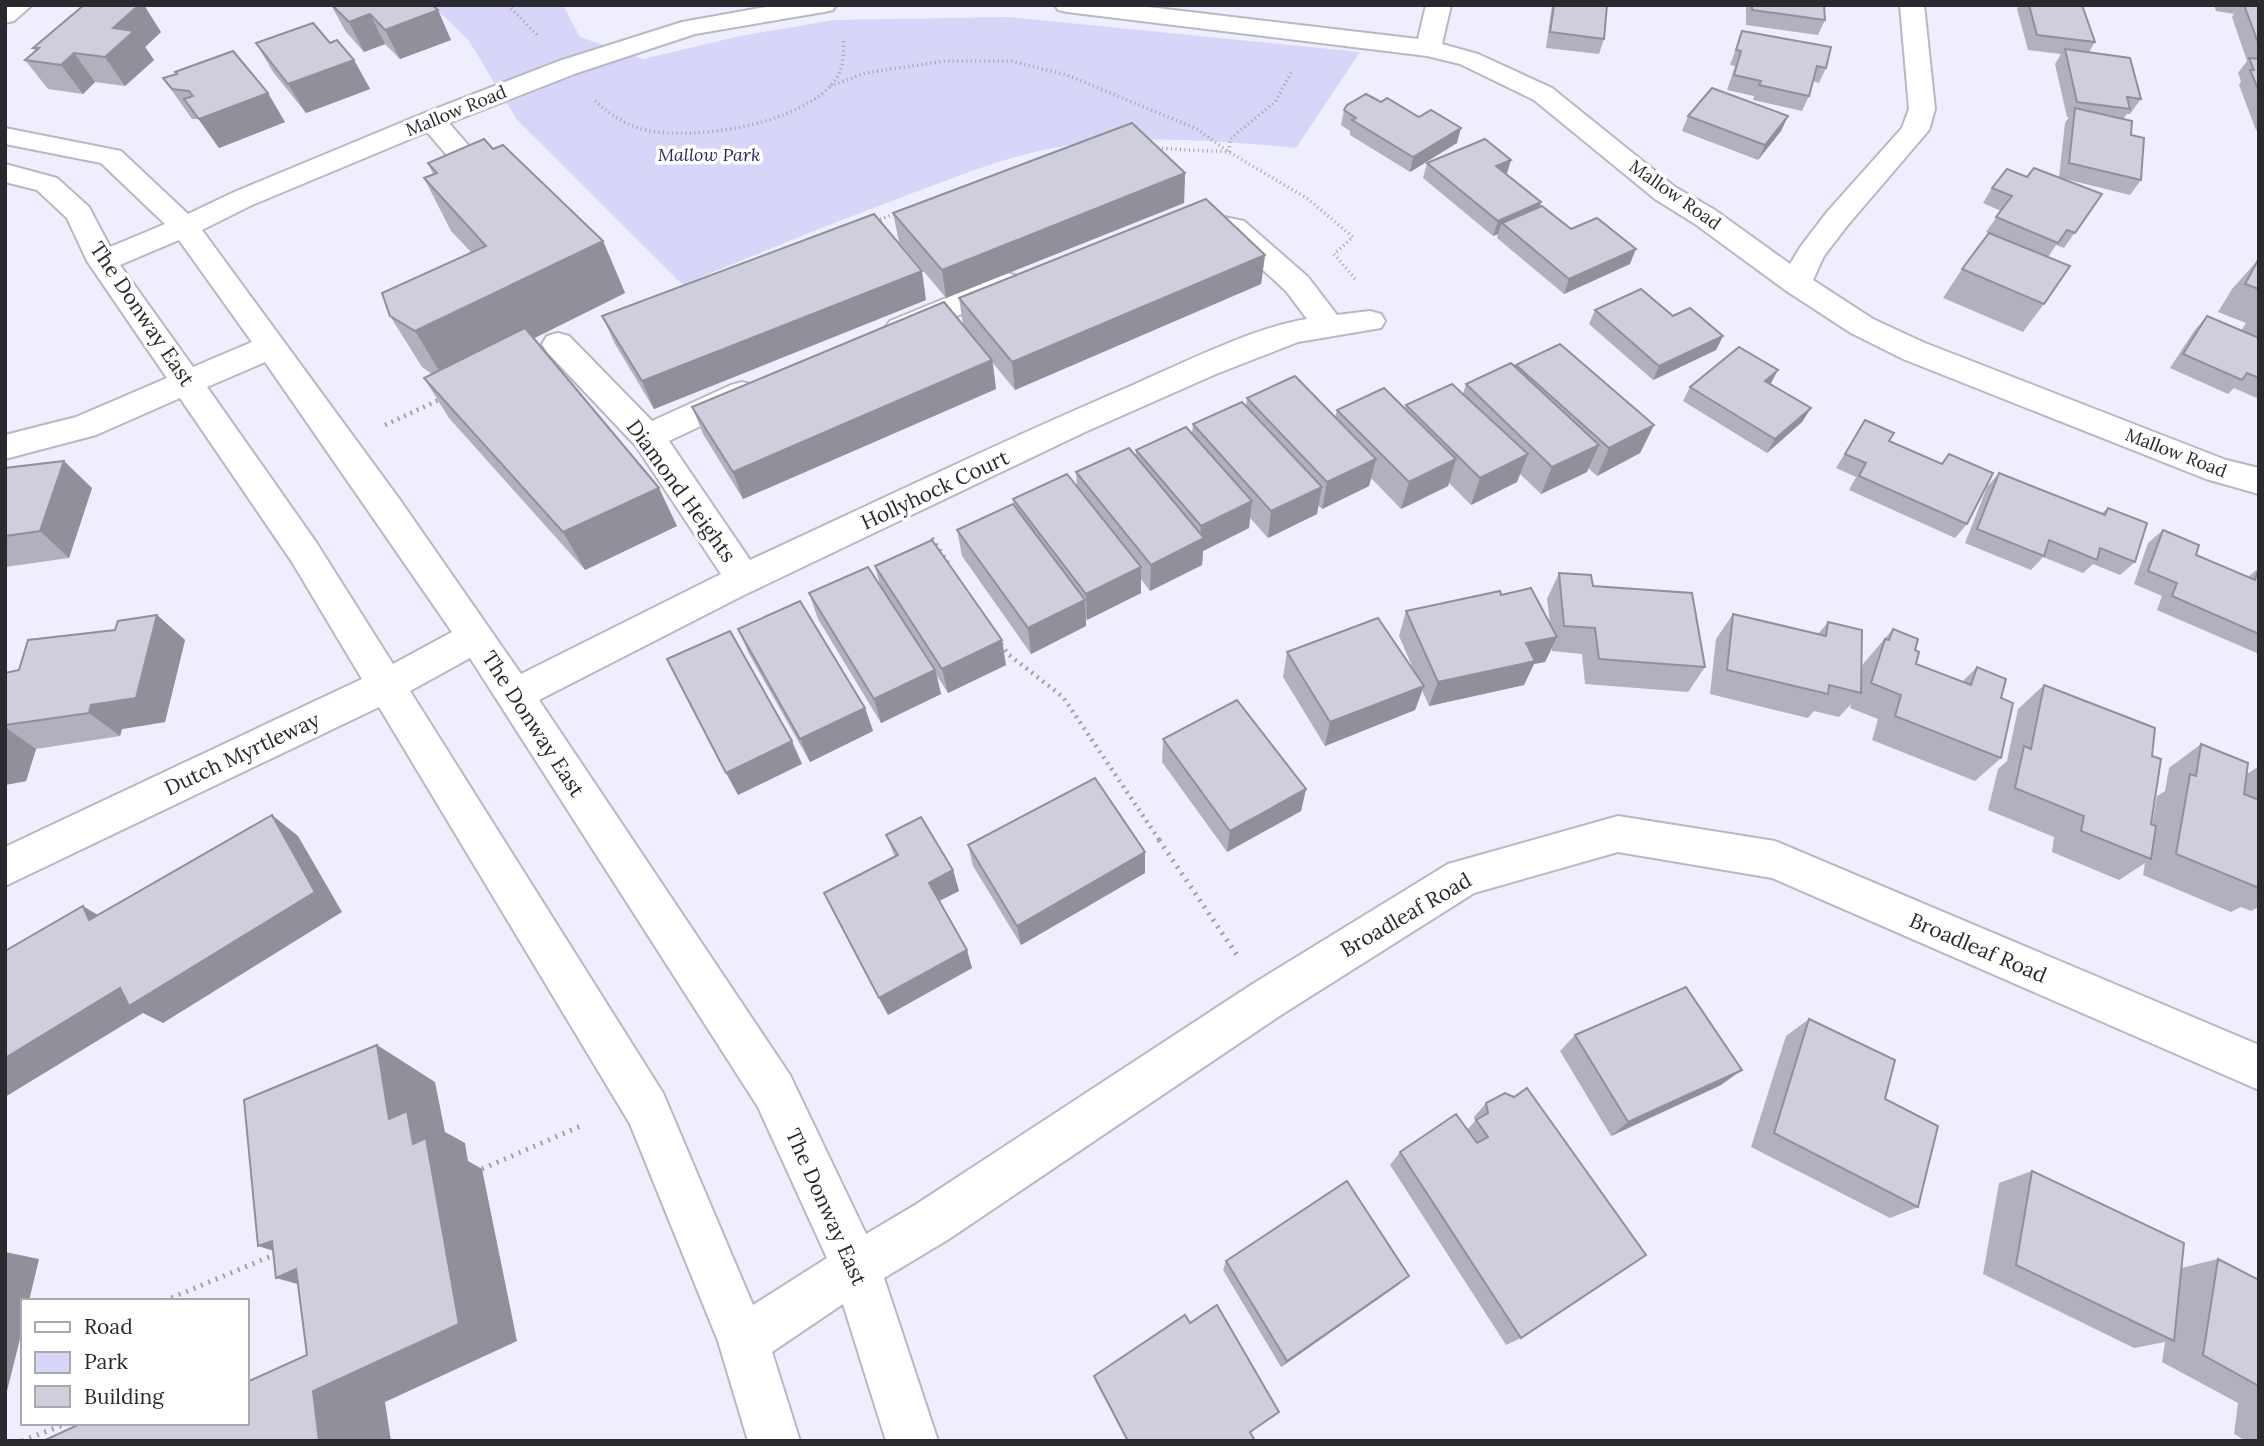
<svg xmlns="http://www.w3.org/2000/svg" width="2264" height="1446" viewBox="0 0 2264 1446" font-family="Lora,serif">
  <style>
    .green { fill: #d7d6f9 }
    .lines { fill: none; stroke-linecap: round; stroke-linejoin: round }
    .minor-casing { stroke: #b7b7c6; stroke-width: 4 }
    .path-far2 { stroke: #a0a0ac; stroke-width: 3.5; stroke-dasharray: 1 3.5; stroke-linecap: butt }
    .path-far1 { stroke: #a0a0ac; stroke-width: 4.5; stroke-dasharray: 2 5; stroke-linecap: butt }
    .path { stroke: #a0a0ac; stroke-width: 5; stroke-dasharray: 2 6; stroke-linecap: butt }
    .minor { fill: #fff; fill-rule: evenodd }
    .wall { fill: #b1b1be }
    .shaded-wall { fill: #90909b }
    .building { fill: #cecedd; stroke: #90909b; stroke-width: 2 }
    .labels { text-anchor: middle; stroke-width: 7; stroke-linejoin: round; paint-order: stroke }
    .far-street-label { font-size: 18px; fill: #29292f; stroke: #fff }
    .far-park-label { font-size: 18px; font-style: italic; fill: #2e265e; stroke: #fff }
    .street-label { font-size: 21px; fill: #29292f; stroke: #fff }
  </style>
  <rect width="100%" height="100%" fill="#eeeefe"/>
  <!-- green -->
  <path class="green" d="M428 5H563L580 37 643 59 740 36 834 20 1009 17 1360 52 1296 148C1223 141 1150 135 1078 144 1020 151 964 174 910 194 833 223 758 253 683 285L517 120 469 41 445 17Z"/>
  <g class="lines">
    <defs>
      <g id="minor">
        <polygon points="5,5 32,5 14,21 5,23"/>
        <path d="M777 5H836L833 10 824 12 695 34 577 73 449 123 502 184 506 190 502 196 492 199 482 196 427 132 252 205 202 230 400 500 521 674 721 574 636 446 547 352 542 344 547 336 558 333 569 336 652 421 731 385 742 382 753 385 758 393 753 401 669 441 750 560C878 501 1004 440 1133 385 1183 363 1255 327 1307 319L1286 291 1225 235 1214 233 1209 226 1214 219 1224 217 1244 221 1308 277 1337 315 1370 311 1381 314 1385 321 1381 328 1298 342 1216 374 1085 432 744 595 539 700 790 1075 866 1234 915 1205 1251 985 1448 864 1618 816 1775 841 2259 1045V1090L1772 878 1618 852 1474 893 1281 1015 949 1239 884 1278 938 1441H886L843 1304 772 1352 800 1441H748L718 1341 630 1124 379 707 5 886V847L362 679 292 562 180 398 96 435 5 459V435L76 417 167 378 87 261 67 218 37 190 5 182V164L57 178 89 207 110 247 165 224 101 163 5 144V128L121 151 188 214 232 193 422 114 559 61 682 22ZM179 240 252 342 193 367 120 265ZM265 362 452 632 393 664 316 542 207 387ZM470 658 758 1107 827 1258 753 1305 663 1093 410 691Z"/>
        <polygon points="1055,5 1132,5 1418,39 1426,5 1451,5 1442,44 1478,54 1552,88 1675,187 1715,210 1790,264 1801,246 1827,212 1902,128 1909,109 1900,5 1924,5 1935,109 1929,130 1847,226 1824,256 1813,280 1873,319 1925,343 2226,460 2259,468 2259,494 2206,479 1903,359 1851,333 1785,290 1695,224 1655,199 1534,100 1460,64 1427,56 1067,12 1058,10"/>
        <polygon points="1007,273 1018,276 1022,283 1018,290 912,335 901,339 890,335 885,328 890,321"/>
      </g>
    </defs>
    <!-- minor casing -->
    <use href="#minor" class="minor-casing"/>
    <!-- path-far2 -->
    <g class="path-far2">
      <polyline points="508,5 539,37"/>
      <polyline points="830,86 865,73 945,61 1011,61 1067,75 1197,129 1229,152 1308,199 1353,237 1334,254 1357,281"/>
      <path d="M595 101C610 114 626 126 646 130 695 141 805 124 836 79 844 67 844 52 843 38"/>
      <polyline points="1153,148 1229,152 1230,139 1275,102 1292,71"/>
      <polyline points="876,221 897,213"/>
    </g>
    <!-- path-far1 -->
    <g class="path-far1">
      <polyline points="385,425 443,398"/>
      <polyline points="932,538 948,563"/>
      <polyline points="1001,644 1008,654 1063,697 1160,841"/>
    </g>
    <!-- path -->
    <g class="path">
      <polyline points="1159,840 1239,958"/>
      <polyline points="482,1169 583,1125"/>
      <polyline points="164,1301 276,1254"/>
      <polyline points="22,1441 68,1423"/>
    </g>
    <!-- minor -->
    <use href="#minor" class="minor"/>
  </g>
  <!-- wall -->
  <g class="wall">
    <polygon points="331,5 432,5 451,40 400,59 385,44 364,52 346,32"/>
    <polygon points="1552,5 1607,5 1604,39 1599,54 1546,48"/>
    <polygon points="1746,5 1824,5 1825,20 1818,35 1746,25"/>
    <polygon points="2019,5 2082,5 2095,42 2089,52 2141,99 2130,114 2127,114 2123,119 2131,135 2141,180 2130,195 2061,178 2102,194 2064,248 2056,245 2048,257 2044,304 2023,332 1943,298 1962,269 1998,237 1986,232 2001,211 1983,203 1992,188 2027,177 2059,177 2065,123 2069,117 2067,117 2055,64 2061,54 2028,50 2017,9"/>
    <polygon points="2214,5 2259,5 2259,131 2256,130 2239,85 2241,81 2238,73 2247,61 2232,17 2234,14 2216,11"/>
    <polygon points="1742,31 1826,68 1819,83 1813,81 1809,96 1802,111 1753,100 1754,96 1727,90 1735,66 1730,65"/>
    <polygon points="161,32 145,47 154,60 125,86 95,82 83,94 48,89 25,60 36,51 33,48"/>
    <polygon points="256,43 330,43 354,60 370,89 306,113 273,72"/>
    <polygon points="163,78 285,122 219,148 198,119 192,119"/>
    <polygon points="1381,102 1419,117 1457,143 1410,172 1350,135 1350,131 1341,125 1344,110"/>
    <polygon points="1688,116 1788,116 1781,131 1758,160 1682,131"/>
    <polygon points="493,149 603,241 625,293 534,338 677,526 585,570 449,418 424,378 432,374 422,367 390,316 471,252 451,231 424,178 433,174 428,163"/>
    <polygon points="1511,160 1507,174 1541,202 1540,206 1571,229 1630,264 1564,294 1497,238 1498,234 1493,236 1423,178 1427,163"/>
    <polygon points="1185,173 1184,203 946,298 899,242 893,213"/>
    <polygon points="1265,255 1261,284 1015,390 993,363 996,389 743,499 703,434 692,407 963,325 959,298"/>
    <polygon points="2258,260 2259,261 2259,399 2234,388 2228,394 2170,368 2194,331 2207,316 2241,331 2246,323 2218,312 2232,289"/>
    <polygon points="926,300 654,409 615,344 602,316"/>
    <polygon points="1595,310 1673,316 1723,336 1716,350 1653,380 1589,324"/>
    <polygon points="1516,365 1654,425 1640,453 1597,476 1588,468 1587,472 1541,494 1520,474 1517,482 1471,505 1449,483 1448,486 1401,509 1371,478 1369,486 1322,509 1318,505 1317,514 1268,538 1250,518 1249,528 1203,551 1202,565 1150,591 1141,579 1141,593 1087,620 1086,618 1086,626 1031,654 962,556 957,530 1014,506 1013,499 1077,487 1076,472 1136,457 1136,450 1192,434 1193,424 1246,406 1247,398 1335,418 1337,410 1405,408 1406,405 1463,394 1466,384 1515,367"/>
    <polygon points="1770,384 1811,408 1802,422 1767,453 1683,401 1690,387"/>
    <polygon points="1865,420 1889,441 1941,464 1949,454 1967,524 1955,538 1849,490 1856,477 1836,468"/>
    <polygon points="5,468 92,488 69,558 5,567"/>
    <polygon points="1999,473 2102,513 2108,508 2135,562 2120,575 2093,564 2083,573 2043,557 2031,570 1965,543 1987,487"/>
    <polygon points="2163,530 2196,555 2248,577 2259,568 2259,654 2157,610 2162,596 2134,584 2148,543"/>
    <polygon points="875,566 1006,665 948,693 937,676 941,694 881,723 818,619 809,593 880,585"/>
    <polygon points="1559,573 1593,586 1705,667 1688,692 1585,684 1582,654 1552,651 1552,648 1545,662 1534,664 1524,685 1429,706 1422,690 1415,710 1325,746 1283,677 1287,652 1415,673 1399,636 1406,611 1501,595 1550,623 1547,599"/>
    <polygon points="1733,614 1818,634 1828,622 1861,671 1863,664 1893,629 1915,650 1916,664 1962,682 1977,667 2001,698 2001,758 1975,781 1872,740 1878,719 1850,708 1851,704 1839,717 1814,711 1808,718 1710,694 1716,639"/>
    <polygon points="157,615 185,640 165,722 122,729 120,736 36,749 26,781 5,785 5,673 19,670 115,630"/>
    <polygon points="738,629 865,708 873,731 810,762 749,654"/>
    <polygon points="2044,685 2152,756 2151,824 2152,825 2157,796 2165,791 2169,768 2201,744 2247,774 2259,766 2259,907 2251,911 2241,907 2231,912 2143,875 2145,863 2119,880 2052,852 2054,837 1988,810 1998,769 2007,761 2018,709"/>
    <polygon points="1163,739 1306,789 1301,811 1227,852 1162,762"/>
    <polygon points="886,835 953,870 959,891 939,901 972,968 888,1015 834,913 895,857"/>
    <polygon points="968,845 1145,852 1145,873 1021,945 973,866"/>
    <polygon points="1809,1019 1885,1099 1918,1207 1890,1218 1751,1147 1786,1036"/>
    <polygon points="1575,1035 1721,1085 1611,1136 1560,1051"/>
    <polygon points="1486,1103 1521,1338 1506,1345 1390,1165 1400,1152 1467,1130 1475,1121 1474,1117"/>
    <polygon points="2032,1171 2181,1268 2218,1259 2259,1280 2259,1441 2246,1441 2234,1434 2238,1403 2162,1362 2165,1342 2134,1348 1983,1274 1999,1183"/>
    <polygon points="1226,1261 1398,1285 1281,1367 1223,1270"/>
    <polygon points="1094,1376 1250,1432 1255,1441 1127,1441 1096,1382"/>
  </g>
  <!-- shaded-wall -->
  <g class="shaded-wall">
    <polygon points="139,5 144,5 161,32 145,47 154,60 125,86 105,57 113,28"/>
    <polygon points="438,10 451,40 400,59 385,30"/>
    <polygon points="370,14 385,44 364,52 349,22"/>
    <polygon points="74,53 95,82 83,94 61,65"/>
    <polygon points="354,60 370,89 306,113 288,84"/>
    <polygon points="268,93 285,122 219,148 199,119"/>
    <polygon points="1788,116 1781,131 1758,160 1765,145"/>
    <polygon points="1461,128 1457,143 1410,172 1413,157"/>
    <polygon points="1511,160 1506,175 1496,166"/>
    <polygon points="1185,173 1184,203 946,298 942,270"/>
    <polygon points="1541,202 1537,217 1502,223 1498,234 1493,236 1498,221"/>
    <polygon points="603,241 625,293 446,382 415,331"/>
    <polygon points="1636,249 1630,264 1564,294 1569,279"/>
    <polygon points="1265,255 1261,284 1015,390 1012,362"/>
    <polygon points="922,271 926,300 654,409 642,381"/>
    <polygon points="1723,336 1716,350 1653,380 1659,366"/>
    <polygon points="992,360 996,389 743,499 733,472"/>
    <polygon points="1778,370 1770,385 1765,381"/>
    <polygon points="1811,408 1802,422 1767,453 1775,439"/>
    <polygon points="1654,425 1640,453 1597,476 1609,448"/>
    <polygon points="1599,445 1587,472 1541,494 1552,467"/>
    <polygon points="1528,454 1517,482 1471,505 1480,478"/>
    <polygon points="1376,459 1369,486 1322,509 1327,482"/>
    <polygon points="1456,459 1448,486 1401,509 1409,482"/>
    <polygon points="64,461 92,488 69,558 40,531"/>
    <polygon points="1322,487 1317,514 1268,538 1271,511"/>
    <polygon points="659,488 677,526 585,570 563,532"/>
    <polygon points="1252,501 1249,528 1203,551 1202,565 1150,591 1151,565 1200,541 1201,526"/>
    <polygon points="1141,567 1141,593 1087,620 1086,594"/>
    <polygon points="1085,600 1086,626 1031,654 1028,628"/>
    <polygon points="157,615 185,640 165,722 122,729 120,736 89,713 91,705"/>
    <polygon points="1557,637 1545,662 1534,664 1524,685 1429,706 1438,682 1526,643"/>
    <polygon points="1002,640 1006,665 948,693 942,669"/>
    <polygon points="935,670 941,694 881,723 874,699"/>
    <polygon points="1424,686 1415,710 1325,746 1330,722"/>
    <polygon points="865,708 873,731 810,762 800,739"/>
    <polygon points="5,727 36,749 26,781 5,785"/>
    <polygon points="792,741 802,764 738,795 726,773"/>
    <polygon points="1306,789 1301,811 1227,852 1230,831"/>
    <polygon points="272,815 298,836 342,912 163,1023 143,1013 5,1097 5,1058"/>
    <polygon points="1145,852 1145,873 1021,945 1017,926"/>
    <polygon points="953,870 959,891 935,903 929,883"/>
    <polygon points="83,906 116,926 89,920"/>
    <polygon points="967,950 972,968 888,1015 879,998"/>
    <polygon points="377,1045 435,1082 445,1132 465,1143 468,1161 482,1169 517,1341 385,1402 391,1441 319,1441 313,1391 413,1144 389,1119"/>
    <polygon points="1742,1070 1721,1085 1611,1136 1628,1122"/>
    <polygon points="272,1241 331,1269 258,1246"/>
    <polygon points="5,1252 39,1259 29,1301 23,1301 23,1327 5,1399"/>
    <polygon points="296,1269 348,1298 276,1278"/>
    <polygon points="1409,1276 1398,1285 1281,1367 1287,1361"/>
  </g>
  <!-- building -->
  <g class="building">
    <polygon points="84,5 139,5 113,28 134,31 105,57 74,53 61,65 25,60 39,48 33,48"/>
    <polygon points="332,5 432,5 438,10 385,30 370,14 349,22"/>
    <polygon points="1554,5 1607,5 1604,39 1550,32"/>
    <polygon points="1752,5 1824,5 1825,20 1752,10"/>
    <polygon points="2029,5 2082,5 2095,42 2037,35"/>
    <polygon points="2244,5 2259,5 2259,45"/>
    <polygon points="313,23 330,43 337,40 354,60 288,84 256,43"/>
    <polygon points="1742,31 1831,47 1826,68 1817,66 1809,96 1759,85 1761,81 1734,75 1741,51 1736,50"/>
    <polygon points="2065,49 2130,58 2141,99 2127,97 2130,109 2077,102"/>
    <polygon points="233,51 268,93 199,119 184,99 193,96 189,91 172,89 163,78 177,74 175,72"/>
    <polygon points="2249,58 2259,59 2259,91 2250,70 2254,70"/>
    <polygon points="1712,88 1788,116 1765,145 1688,116"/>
    <polygon points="1366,94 1381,102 1387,98 1419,117 1431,110 1461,128 1413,157 1352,120 1356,118 1344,110 1347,105"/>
    <polygon points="2075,108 2132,121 2131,135 2144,138 2141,180 2069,163"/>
    <polygon points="1132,123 1185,173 942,270 893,213"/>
    <polygon points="484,139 493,149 503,145 603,241 415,331 390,316 382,293 486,246 424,178 437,173 428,163"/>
    <polygon points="1485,139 1511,160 1496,166 1541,202 1498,221 1427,163"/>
    <polygon points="2034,168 2102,194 2075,233 2067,230 2058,243 1996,217 2012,196 1992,188 2007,169 2027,177"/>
    <polygon points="1206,199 1265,255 1012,362 959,298"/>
    <polygon points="1542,206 1571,229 1597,218 1636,249 1569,279 1502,223"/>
    <polygon points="874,214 922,271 642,381 602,316"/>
    <polygon points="1989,233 2070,266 2044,304 1962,269"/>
    <polygon points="2258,260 2259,261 2259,289 2245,284"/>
    <polygon points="1641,289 1673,316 1690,308 1723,336 1659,366 1595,310"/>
    <polygon points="944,302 992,360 733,472 692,407"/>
    <polygon points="2207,316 2259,338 2259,378 2247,373 2242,380 2183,354"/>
    <polygon points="525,328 659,488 563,532 424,378"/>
    <polygon points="1560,344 1654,425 1609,448 1516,365"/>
    <polygon points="1739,347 1778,370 1765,381 1811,408 1775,439 1690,387"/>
    <polygon points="1511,363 1599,445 1552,467 1466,384"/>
    <polygon points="1295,376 1376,459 1327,482 1247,398"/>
    <polygon points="1452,384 1528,454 1480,478 1406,405"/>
    <polygon points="1384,388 1456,459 1409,482 1337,410"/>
    <polygon points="1242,402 1322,487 1271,511 1193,424"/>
    <polygon points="1865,420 1894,433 1889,441 1942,464 1949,454 1993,473 1967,524 1859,476 1866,463 1845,454"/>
    <polygon points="1186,427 1252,501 1201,526 1136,450"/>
    <polygon points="1129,448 1204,538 1151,565 1076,472"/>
    <polygon points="64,461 40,531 5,536 5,468"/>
    <polygon points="1999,473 2105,515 2108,508 2147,523 2135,562 2100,548 2097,560 2049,540 2044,556 1977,529"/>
    <polygon points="1067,474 1141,567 1086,594 1013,499"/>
    <polygon points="1013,504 1085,600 1028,628 957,530"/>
    <polygon points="2163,530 2199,545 2196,555 2255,580 2259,568 2259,634 2172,596 2177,583 2148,571"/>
    <polygon points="932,540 1002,640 942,669 875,566"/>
    <polygon points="868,567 935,670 874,699 809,593"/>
    <polygon points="1559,573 1591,575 1593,586 1692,593 1705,667 1599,659 1595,628 1564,626"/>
    <polygon points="1531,588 1557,637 1526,643 1535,661 1438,682 1406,611 1500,591 1501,595"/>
    <polygon points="800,601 865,708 800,739 738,629"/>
    <polygon points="1733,614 1826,636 1828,622 1862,630 1861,693 1829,685 1828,694 1727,670"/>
    <polygon points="157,615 136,698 91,705 89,713 5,725 5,673 19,670 28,640 115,630 118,621"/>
    <polygon points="1378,618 1424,686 1330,722 1287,652"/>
    <polygon points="1893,629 1918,639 1915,650 1919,652 1916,664 1971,685 1977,667 2006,679 2001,698 2013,703 2001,758 1895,716 1901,695 1871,683 1885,639 1889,640"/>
    <polygon points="730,631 792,741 726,773 667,659"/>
    <polygon points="2044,685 2155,728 2152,756 2161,759 2151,824 2156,826 2151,859 2081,831 2084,816 2015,788 2024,746 2031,749"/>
    <polygon points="1237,700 1306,789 1230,831 1163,739"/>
    <polygon points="2201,744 2248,763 2244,794 2259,800 2259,888 2176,854 2190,774 2196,776"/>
    <polygon points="1095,778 1145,852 1017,926 968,845"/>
    <polygon points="272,815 315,892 129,1006 120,988 5,1058 5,951 83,906 89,920"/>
    <polygon points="921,817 953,870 929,883 967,950 879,998 824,893 898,855 886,835"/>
    <polygon points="1686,987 1742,1070 1628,1122 1575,1035"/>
    <polygon points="1809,1019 1895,1060 1885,1099 1938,1126 1918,1207 1774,1133"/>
    <polygon points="377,1045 389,1119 407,1111 413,1144 426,1138 459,1324 313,1391 319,1441 43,1441 82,1423 247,1423 247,1382 307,1355 296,1269 276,1278 272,1241 258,1246 244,1100"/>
    <polygon points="1527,1088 1646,1255 1521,1338 1400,1152 1456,1114 1477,1143 1488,1137 1476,1120 1488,1113 1486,1103 1505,1093 1514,1097"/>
    <polygon points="2032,1171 2184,1243 2174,1341 2016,1265"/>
    <polygon points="1347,1181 1409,1276 1287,1361 1226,1261"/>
    <polygon points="2218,1259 2259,1280 2259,1386 2203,1355"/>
    <polygon points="1217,1305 1279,1412 1250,1432 1255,1441 1128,1441 1094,1376 1185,1315 1190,1323"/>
  </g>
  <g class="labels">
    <!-- far-street labels -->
    <g class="far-street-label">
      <text transform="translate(456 111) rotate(-22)" y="6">Mallow Road</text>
      <text transform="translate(1675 195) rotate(35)" y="6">Mallow Road</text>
      <text transform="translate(2176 453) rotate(21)" y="6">Mallow Road</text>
    </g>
    <!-- far-park labels -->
    <g class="far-park-label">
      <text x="709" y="161">Mallow Park</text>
    </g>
    <!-- street labels -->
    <g class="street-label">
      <text transform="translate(142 314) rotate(56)" y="7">The Donway East</text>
      <text transform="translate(935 490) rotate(-25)" y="7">Hollyhock Court</text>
      <text transform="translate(681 491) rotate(54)" y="7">Diamond Heights</text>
      <text transform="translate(533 724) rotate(57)" y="7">The Donway East</text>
      <text transform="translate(242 754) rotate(-25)" y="7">Dutch Myrtleway</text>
      <text transform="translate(1406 915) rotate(-30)" y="7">Broadleaf Road</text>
      <text transform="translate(1978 948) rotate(23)" y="7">Broadleaf Road</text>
      <text transform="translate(826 1207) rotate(66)" y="7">The Donway East</text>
    </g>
  </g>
  <!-- border -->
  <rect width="2264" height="1446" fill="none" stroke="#29292f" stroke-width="14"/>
  <!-- legend -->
  <rect x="21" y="1299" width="228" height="126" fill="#ffffff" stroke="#a9a9ac" stroke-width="2"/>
  <rect x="35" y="1322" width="35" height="10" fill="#ffffff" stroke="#a9a9ac" stroke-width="2"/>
  <text x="84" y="1334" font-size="21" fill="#29292f">Road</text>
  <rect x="35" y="1352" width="35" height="21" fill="#d7d6f9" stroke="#a9a9ac" stroke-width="2"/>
  <text x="84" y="1369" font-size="21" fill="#29292f">Park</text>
  <rect x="35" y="1386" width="35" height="21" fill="#cecedd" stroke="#a9a9ac" stroke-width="2"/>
  <text x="84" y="1404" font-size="21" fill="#29292f">Building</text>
</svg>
